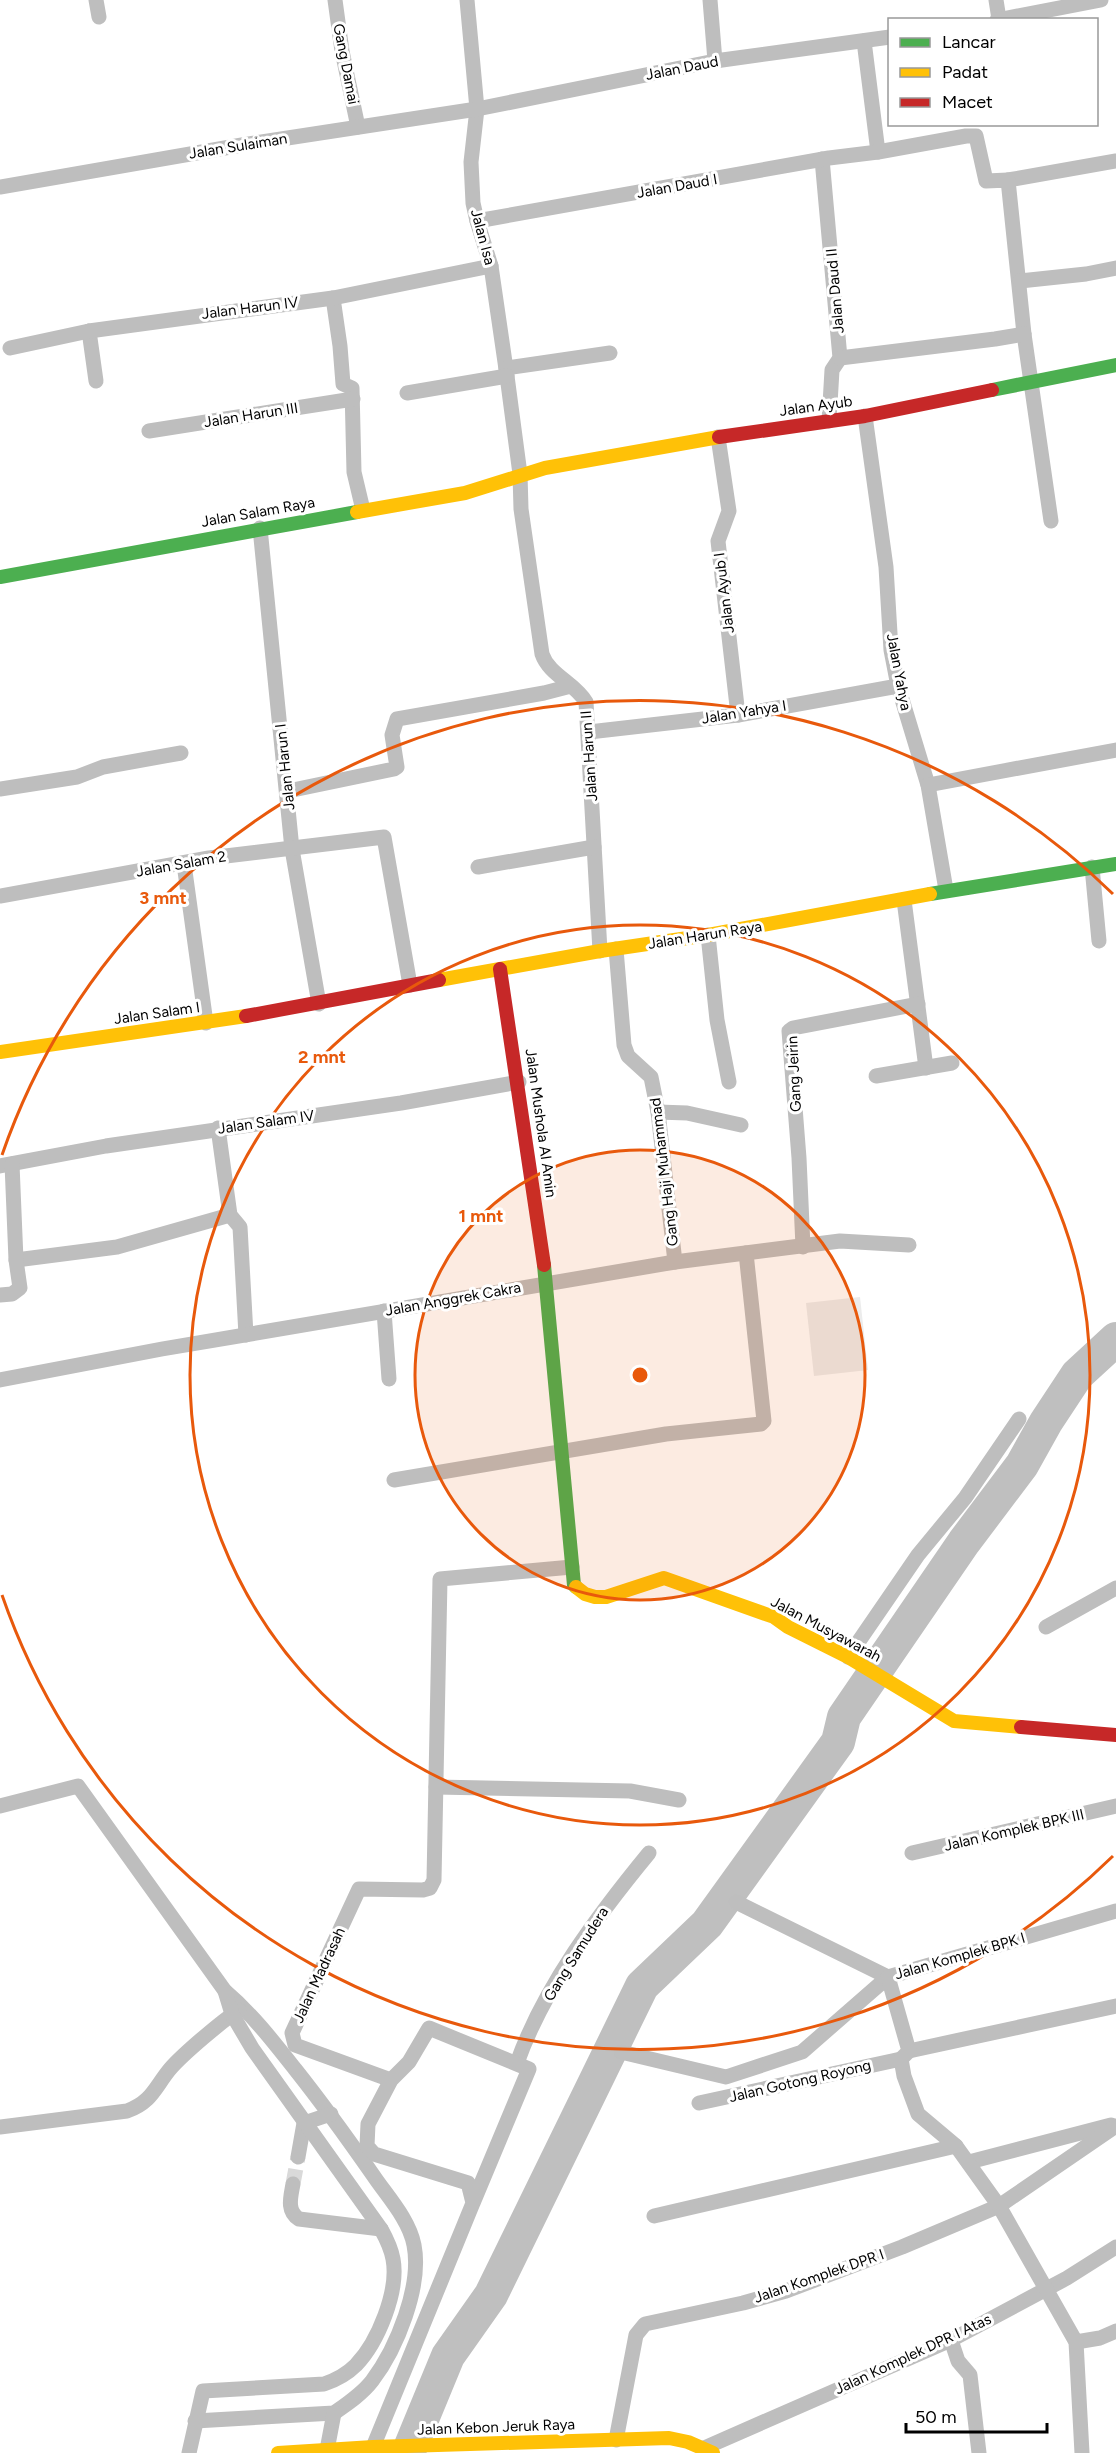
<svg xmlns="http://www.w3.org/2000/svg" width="1116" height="2453" viewBox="0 0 1116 2453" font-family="Figtree,sans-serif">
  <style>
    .green { fill: #ececec }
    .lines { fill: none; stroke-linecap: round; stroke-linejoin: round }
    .river { stroke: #bfbfbf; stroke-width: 34 }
    .street-tunnel { stroke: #d9d9d9; stroke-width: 15; stroke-dasharray: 15 8; stroke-linecap: butt }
    .street { stroke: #bebebe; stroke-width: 15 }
    .fast { stroke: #4caf50; stroke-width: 14 }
    .slow { stroke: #ffc107; stroke-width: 14 }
    .jam { stroke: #c62828; stroke-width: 14 }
    .ring { fill: none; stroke: #e8590c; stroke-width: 3 }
    .labels { text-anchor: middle; stroke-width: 6; stroke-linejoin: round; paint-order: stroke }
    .street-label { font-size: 15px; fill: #000; stroke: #fff }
    .centre { fill: #e8590c; stroke: #fff; stroke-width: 3 }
    .ring-label { font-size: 18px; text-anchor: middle; font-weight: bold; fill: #e8590c; stroke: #fff; stroke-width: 6; stroke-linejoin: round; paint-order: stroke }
  </style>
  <rect width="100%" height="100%" fill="#fff"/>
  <!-- green -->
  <polygon class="green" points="860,1297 868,1370 814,1376 806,1303"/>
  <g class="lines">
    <!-- river -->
    <polyline class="river" points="408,2453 448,2356 491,2295 642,1986 707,1924 838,1742 844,1717 964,1542 1022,1465 1046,1422 1077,1375 1116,1339"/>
    <!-- street-tunnel -->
    <polyline class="street-tunnel" points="293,2184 298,2157"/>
    <!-- street -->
    <g class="street">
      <polyline points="96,0 99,17"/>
      <polyline points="335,0 342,51 358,127"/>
      <path d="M467 0 477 109 471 162 473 203 477 221 491 266 507 376 520 474 521 509 542 654C549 675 575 683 586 702L600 951"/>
      <polyline points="710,0 715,61"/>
      <polyline points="996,0 999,19"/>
      <polyline points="997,20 1101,0"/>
      <polyline points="864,41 878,152"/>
      <polyline points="822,159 840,358 832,370 829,421"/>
      <polyline points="1008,180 1116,161"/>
      <polyline points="0,187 242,145 477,109 715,61 890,37"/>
      <polyline points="477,221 829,158 878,152 966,136 976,136 986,181 1008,180 1024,334 1051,521"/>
      <polyline points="1020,281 1086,274 1116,268"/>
      <polyline points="333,298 340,346 343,384 352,388 354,472 363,510"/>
      <polyline points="89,331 96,381"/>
      <polyline points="10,348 89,331 333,298 491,266"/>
      <polyline points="840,358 995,339 1024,334"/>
      <polyline points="506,368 610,353"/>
      <polyline points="407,393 507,376"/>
      <polyline points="865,416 886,567 891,650 898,686 928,785 946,890"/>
      <polyline points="149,431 353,399"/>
      <polyline points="718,437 729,511 718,541 738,715"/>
      <polyline points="260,528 292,849 319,1004"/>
      <polyline points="589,732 738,715 898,686"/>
      <polyline points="928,785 1116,750"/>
      <polyline points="0,789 77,777 103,767 181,753"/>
      <polyline points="288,791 394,769 397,767 392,735 397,719 544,693 571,686"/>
      <polyline points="184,864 206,1023"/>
      <polyline points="478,867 594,847"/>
      <polyline points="1092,867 1099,941"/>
      <polyline points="0,896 209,858 384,837 410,985"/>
      <polyline points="904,900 926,1068"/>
      <polyline points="708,935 717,1020 729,1082"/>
      <polyline points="616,949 624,1045 628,1056 651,1077 658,1112 675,1262"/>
      <polyline points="876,1076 952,1063"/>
      <polyline points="658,1112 687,1113 741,1125"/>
      <polyline points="218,1128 230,1215 240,1227 246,1335"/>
      <polyline points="0,1166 106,1146 401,1103 519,1082"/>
      <polyline points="803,1247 799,1158 789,1031 793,1028 918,1004"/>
      <polyline points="16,1260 117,1247 230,1215"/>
      <polyline points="0,1295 12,1294 20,1288 16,1260 12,1164"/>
      <polyline points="384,1311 389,1379"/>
      <polyline points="0,1380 162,1349 675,1262 840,1241 909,1245"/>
      <polyline points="394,1480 666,1434 761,1424 764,1421 746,1253"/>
      <polyline points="1046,1627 1116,1588"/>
      <polyline points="848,1657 918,1555 965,1498 1019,1419"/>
      <polyline points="436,1787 630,1791 679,1800"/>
      <path d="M0 1806 78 1786 225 1991C252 2014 273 2041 295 2069 322 2103 348 2139 373 2175 387 2196 409 2219 414 2245 422 2286 397 2348 372 2381 362 2394 347 2404 334 2413L195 2421"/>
      <polyline points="912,1853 1116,1806"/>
      <polyline points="909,2051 1116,2006"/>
      <polyline points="621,2052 726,2077 802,2052 888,1977 736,1902"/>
      <path d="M517 2063C544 1987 598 1915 649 1853"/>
      <polyline points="391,2080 295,2045 292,2033 359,1889 423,1890 430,1888 434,1880 440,1579 572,1567"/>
      <polyline points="699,2103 901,2059"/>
      <path d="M0 2127 127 2111C152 2102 155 2087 170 2069 183 2054 223 2020 239 2010"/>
      <polyline points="298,2157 304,2123 331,2114"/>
      <polyline points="969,2162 1111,2125"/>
      <path d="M293 2184C291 2196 286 2211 299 2219L381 2229"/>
      <polyline points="654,2216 956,2146"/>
      <polyline points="951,2340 958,2361 970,2375 979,2453"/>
      <polyline points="1076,2342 1100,2338 1116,2331"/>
      <polyline points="616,2440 636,2335 645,2324 743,2303 786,2291 902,2247 999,2206 1116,2126"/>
      <polyline points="373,2447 473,2203 468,2183 374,2154 367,2146 368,2124 391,2080 409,2062 429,2028 529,2069 473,2203"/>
      <polyline points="704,2448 951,2340 1067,2278 1116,2247"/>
      <polyline points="327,2450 334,2413"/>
      <path d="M189 2453 203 2391 324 2384C336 2380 347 2374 356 2365 378 2342 399 2291 393 2259 391 2248 386 2238 381 2229L252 2048 232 2014 225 1991"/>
      <polyline points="1082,2453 1076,2342 999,2206 956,2146 918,2114 904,2076 901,2059 909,2051 888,1977 1116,1911"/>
    </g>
    <!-- fast -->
    <g class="fast">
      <polyline points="992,390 1116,365"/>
      <polyline points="0,577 357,512"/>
      <polyline points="930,894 1116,864"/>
      <polyline points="544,1265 574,1585 576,1587"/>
    </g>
    <!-- slow -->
    <g class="slow">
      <polyline points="357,512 465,493 545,468 719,437"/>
      <polyline points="439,980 600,951 708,935 930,894"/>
      <polyline points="0,1052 246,1016"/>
      <polyline points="576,1587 585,1594 595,1597 606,1597 664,1578 774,1617 788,1627 848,1657 954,1721 1021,1727"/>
      <polyline points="278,2453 373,2447 669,2438 688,2442 713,2453"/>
    </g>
    <!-- jam -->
    <g class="jam">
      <polyline points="719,437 865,416 992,390"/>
      <polyline points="500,969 544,1265"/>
      <polyline points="246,1016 439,980"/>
      <polyline points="1021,1727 1116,1735"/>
    </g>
  </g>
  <!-- distance rings -->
  <circle cx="640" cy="1375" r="225" fill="#e8590c" fill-opacity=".12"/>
  <g class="ring">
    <circle cx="640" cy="1375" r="225"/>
    <circle cx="640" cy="1375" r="450"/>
    <path d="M1113 1856A675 675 0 0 1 2 1595M2 1155A675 675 0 0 1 1113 894"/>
  </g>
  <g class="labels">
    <!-- street labels -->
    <g class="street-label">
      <text transform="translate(346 64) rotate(79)" y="5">Gang Damai</text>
      <text transform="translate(682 68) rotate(-11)" y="5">Jalan Daud</text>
      <text transform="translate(238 146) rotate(-9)" y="5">Jalan Sulaiman</text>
      <text transform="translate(677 186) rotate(-10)" y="5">Jalan Daud I</text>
      <text transform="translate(483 237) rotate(75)" y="5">Jalan Isa</text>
      <text transform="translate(835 291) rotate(-95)" y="5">Jalan Daud II</text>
      <text transform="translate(250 308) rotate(-7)" y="5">Jalan Harun IV</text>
      <text transform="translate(816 406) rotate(-8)" y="5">Jalan Ayub</text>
      <text transform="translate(251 415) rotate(-9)" y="5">Jalan Harun III</text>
      <text transform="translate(258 512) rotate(-10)" y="5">Jalan Salam Raya</text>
      <text transform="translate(724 593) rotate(-97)" y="5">Jalan Ayub I</text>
      <text transform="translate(899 672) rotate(79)" y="5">Jalan Yahya</text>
      <text transform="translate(744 712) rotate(-9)" y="5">Jalan Yahya I</text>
      <text transform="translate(589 756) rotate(-94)" y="5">Jalan Harun II</text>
      <text transform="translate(285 767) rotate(-96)" y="5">Jalan Harun I</text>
      <text transform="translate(181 864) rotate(-10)" y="5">Jalan Salam 2</text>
      <text transform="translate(705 935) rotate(-9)" y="5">Jalan Harun Raya</text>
      <text transform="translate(157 1013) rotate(-8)" y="5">Jalan Salam I</text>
      <text transform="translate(794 1074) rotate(-93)" y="5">Gang Jeirin</text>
      <text transform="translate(266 1122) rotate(-8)" y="5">Jalan Salam IV</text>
      <text transform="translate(541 1123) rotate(82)" y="5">Jalan Mushola Al Amin</text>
      <text transform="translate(664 1172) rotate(-97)" y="5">Gang Haji Muhammad</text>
      <text transform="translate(453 1299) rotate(-10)" y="5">Jalan Anggrek Cakra</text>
      <text transform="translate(826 1629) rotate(28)" y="5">Jalan Musyawarah</text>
      <text transform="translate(1014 1830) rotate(-13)" y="5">Jalan Komplek BPK III</text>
      <text transform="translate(576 1954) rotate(-58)" y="5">Gang Samudera</text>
      <text transform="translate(960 1956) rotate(-16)" y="5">Jalan Komplek BPK I</text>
      <text transform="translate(319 1975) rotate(-65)" y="5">Jalan Madrasah</text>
      <text transform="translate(800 2081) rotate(-13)" y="5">Jalan Gotong Royong</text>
      <text transform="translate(819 2276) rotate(-19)" y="5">Jalan Komplek DPR I</text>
      <text transform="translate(913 2354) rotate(-25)" y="5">Jalan Komplek DPR I Atas</text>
      <text transform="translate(496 2427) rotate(-2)" y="5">Jalan Kebon Jeruk Raya</text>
    </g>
  </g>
  <circle cx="640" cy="1375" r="9" class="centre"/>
  <g class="ring-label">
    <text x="163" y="904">3 mnt</text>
    <text x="322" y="1063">2 mnt</text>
    <text x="481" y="1222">1 mnt</text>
  </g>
  <!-- legend -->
  <rect x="888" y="18" width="210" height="108" fill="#ffffff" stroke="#999999" stroke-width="1.5"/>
  <rect x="900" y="38" width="30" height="9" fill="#4caf50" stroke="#999999" stroke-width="1.5"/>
  <text x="942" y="48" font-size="18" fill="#000000">Lancar</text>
  <rect x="900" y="68" width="30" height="9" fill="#ffc107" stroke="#999999" stroke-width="1.5"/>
  <text x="942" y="78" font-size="18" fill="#000000">Padat</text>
  <rect x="900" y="98" width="30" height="9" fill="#c62828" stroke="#999999" stroke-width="1.5"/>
  <text x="942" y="108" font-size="18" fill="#000000">Macet</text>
  <!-- scale -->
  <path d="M906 2423v9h141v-9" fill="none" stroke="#000000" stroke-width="3"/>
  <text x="915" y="2423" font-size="18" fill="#000000" stroke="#ffffff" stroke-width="4.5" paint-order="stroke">50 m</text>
</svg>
